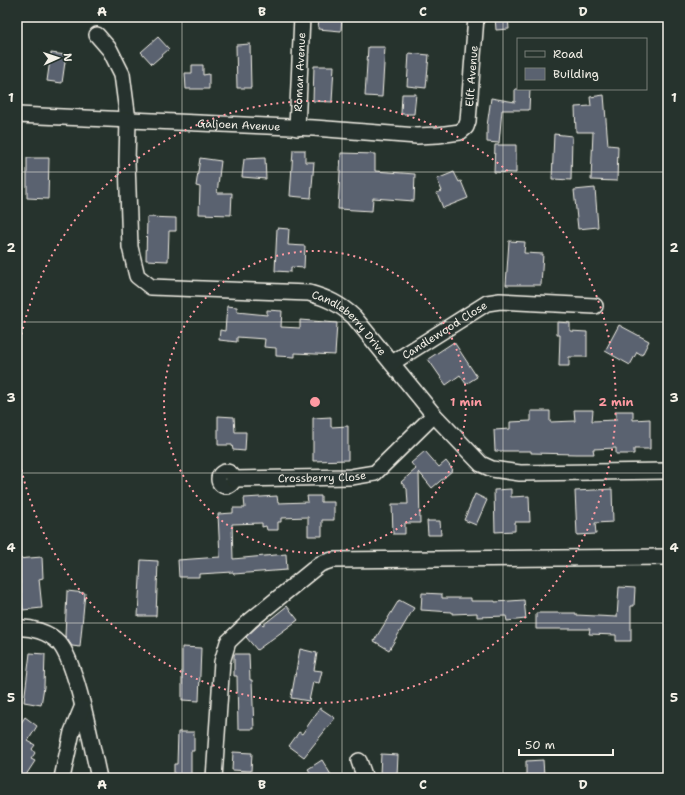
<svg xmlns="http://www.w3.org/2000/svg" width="685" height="795" viewBox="0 0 685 795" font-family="'Shantell Sans',sans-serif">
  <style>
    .building { fill: #5a6270; stroke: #f4f1e8 }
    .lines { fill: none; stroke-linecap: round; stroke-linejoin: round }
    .street-casing { stroke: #f4f1e8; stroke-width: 18 }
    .street { stroke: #26332d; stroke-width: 15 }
    .grid { fill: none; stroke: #f4f1e8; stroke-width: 1; stroke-opacity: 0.55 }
    .ring { fill: none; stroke: #ff9aa2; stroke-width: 2; stroke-dasharray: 2 4 }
    .labels { text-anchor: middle; stroke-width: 3; stroke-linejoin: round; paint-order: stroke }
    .street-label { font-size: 11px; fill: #f4f1e8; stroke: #26332d }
    .centre { fill: #ff9aa2; stroke: #26332d; stroke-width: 2 }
    .ring-label { font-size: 12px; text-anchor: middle; font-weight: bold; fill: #ff9aa2; stroke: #26332d; stroke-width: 3; stroke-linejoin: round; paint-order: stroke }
    .neatline { fill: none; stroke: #f4f1e8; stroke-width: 1.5 }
    .grid-label { font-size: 13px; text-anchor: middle; font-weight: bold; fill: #f4f1e8 }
  </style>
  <rect width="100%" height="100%" fill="#26332d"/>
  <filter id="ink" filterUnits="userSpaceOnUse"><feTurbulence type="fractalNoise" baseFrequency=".025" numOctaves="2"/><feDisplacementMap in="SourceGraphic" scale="8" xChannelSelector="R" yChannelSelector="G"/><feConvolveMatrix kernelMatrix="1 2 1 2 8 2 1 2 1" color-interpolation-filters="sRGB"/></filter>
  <g filter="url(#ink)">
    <!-- building -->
    <g class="building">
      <polygon points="319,17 342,17 341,31 318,29"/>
      <polygon points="495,17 508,17 509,29 496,30"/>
      <polygon points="158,37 169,49 152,64 141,52"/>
      <polygon points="250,44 251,88 237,88 236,45"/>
      <polygon points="368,47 385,47 382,97 365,96"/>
      <polygon points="51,53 66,55 62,83 47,81"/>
      <polygon points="409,53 429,55 426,88 407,86"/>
      <polygon points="192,65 203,65 203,75 209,74 209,89 186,89 185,73 192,73"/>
      <polygon points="314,66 334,66 332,102 313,101"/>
      <polygon points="515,89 530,89 529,110 502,110 499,143 487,142 487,126 491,98 515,102"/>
      <polygon points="402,94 416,94 414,114 401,114"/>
      <polygon points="604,95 608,145 618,146 617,181 591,180 593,132 576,132 575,107 591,106 590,97"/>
      <polygon points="554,134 572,136 571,180 552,179"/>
      <polygon points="495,145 516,145 516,173 494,172"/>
      <polygon points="293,150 305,150 305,162 314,162 311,198 290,196"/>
      <polygon points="341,153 375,154 375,171 415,174 414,201 373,198 372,211 338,209"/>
      <polygon points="27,158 49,158 48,199 27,198"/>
      <polygon points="200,158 221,161 217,193 232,193 231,215 199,214 200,187 196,186"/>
      <polygon points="265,158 266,179 242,177 244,159"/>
      <polygon points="454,172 459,182 461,181 468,198 443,208 437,193 442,191 437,179"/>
      <polygon points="595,188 598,227 578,229 574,190"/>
      <polygon points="147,217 176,218 176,231 169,231 168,261 146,260"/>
      <polygon points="277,228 289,229 288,245 305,246 304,268 291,267 291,272 275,271"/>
      <polygon points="509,241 525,242 524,253 543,254 541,285 506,285"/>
      <polygon points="227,306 237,307 237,312 267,315 267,310 282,311 281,327 300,328 300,320 337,323 335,355 295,353 295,357 276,356 276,348 264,347 265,339 237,337 237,342 219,340 220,330 225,331"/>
      <polygon points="557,322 570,323 570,331 587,332 587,357 569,357 569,366 559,366 560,335 557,335"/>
      <polygon points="619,325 649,341 642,355 637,352 630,365 605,351"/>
      <polygon points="454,342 477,377 466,384 460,375 446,385 428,359"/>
      <polygon points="574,410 593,410 592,421 616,420 616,411 633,411 633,420 650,419 650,449 634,449 634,454 616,454 616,448 593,449 594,454 576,454 531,453 531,451 495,451 494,430 510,429 510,422 531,421 531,411 550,411 550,422 575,421"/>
      <polygon points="218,416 234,417 235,432 246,432 245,451 233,450 232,445 218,445"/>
      <polygon points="331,417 331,427 348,426 348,460 313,461 313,418"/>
      <polygon points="425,451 439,467 446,461 453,470 432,488 419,472 420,523 405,523 405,534 393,534 392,504 408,504 407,489 401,482 416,469 411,463"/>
      <polygon points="511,489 511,497 529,496 530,522 515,522 515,531 495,532 494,490"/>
      <polygon points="612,489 613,522 595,523 596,534 577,535 575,491"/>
      <polygon points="475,494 487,500 476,525 464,520"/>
      <polygon points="277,496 278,503 308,502 307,496 321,496 321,502 334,502 334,520 322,520 322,536 308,536 308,517 281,518 281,522 278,522 278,530 267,530 266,526 262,527 262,523 232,524 233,559 286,554 287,570 234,574 233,572 199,574 199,577 179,577 178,560 220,557 218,514 233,513 233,508 245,508 244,498"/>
      <polygon points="427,521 440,521 441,535 428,535"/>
      <polygon points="42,557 43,578 39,579 42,608 23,610 20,580 18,580 17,576 17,559"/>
      <polygon points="141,560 158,561 156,616 138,616"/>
      <polygon points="619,587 635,588 634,606 631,606 631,641 616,641 616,635 589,634 590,629 536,629 536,613 576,613 576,615 617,617"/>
      <polygon points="67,591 85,593 80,647 72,646 65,636"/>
      <polygon points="422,593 442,594 442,598 471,598 471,601 495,601 495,602 524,600 526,619 507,621 506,616 477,617 477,613 452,614 452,612 421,610"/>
      <polygon points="399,600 414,608 389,650 374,641"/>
      <polygon points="287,606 298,620 257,650 246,637 261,623 263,625"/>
      <polygon points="182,647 201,648 199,701 182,700"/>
      <polygon points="300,649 317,653 314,670 322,671 319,683 313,682 309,701 291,698"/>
      <polygon points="30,653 45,654 44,687 41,705 24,702"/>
      <polygon points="234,654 249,654 250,680 252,680 254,729 238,729 237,676 234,676"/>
      <polygon points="320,708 335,718 304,757 289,746 299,732 302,734"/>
      <polygon points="25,717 37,726 28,741 35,745 32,749 35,753 31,759 35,761 24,778 17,773 17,729"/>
      <polygon points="178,732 194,732 194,751 191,751 191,778 174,778 174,764 177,764"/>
      <polygon points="233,752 252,753 251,771 232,770"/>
      <polygon points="381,754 398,755 397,775 380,774"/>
      <polygon points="322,760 333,778 314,778 308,769"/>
      <polygon points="543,760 544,775 526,776 526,761"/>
    </g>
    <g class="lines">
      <defs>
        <g id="street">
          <path id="s1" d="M97 35 110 50 122 74 128 120 127 162 130 247 137 276 151 287 309 293C327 298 340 304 354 317L434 415 481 464 492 469 520 473 668 471"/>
          <path id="s2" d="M17 115 314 128 417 136 438 135 460 132 466 127 468 121 476 17"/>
          <path id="s3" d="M297 128 302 17"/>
          <path id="s4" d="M392 363 487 303 500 301 595 306"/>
          <circle cx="226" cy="479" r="7"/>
          <path id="s5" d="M234 479 351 477 375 473 434 415"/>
          <path d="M17 628C31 627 49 632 59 643 77 663 92 748 99 778"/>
          <polyline points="359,761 365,778"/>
          <polyline points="62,778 72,732 82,708"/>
          <polyline points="214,778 222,662 228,642 250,621 320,564 332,560 668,557"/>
        </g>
      </defs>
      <!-- street casing -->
      <use href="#street" class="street-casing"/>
      <!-- street -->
      <use href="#street" class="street"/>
    </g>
  </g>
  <!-- grid -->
  <path class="grid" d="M182 17V778M342 17V778M503 17V778M17 172H668M17 322H668M17 473H668M17 623H668"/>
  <!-- distance rings -->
  <g class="ring">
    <circle cx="315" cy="402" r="151"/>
    <path d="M17 358A301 301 0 1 1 17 446"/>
  </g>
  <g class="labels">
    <!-- street labels -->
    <g class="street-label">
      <text dy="4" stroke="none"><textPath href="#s3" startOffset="56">Roman Avenue</textPath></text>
      <text dy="4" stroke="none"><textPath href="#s2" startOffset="503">Elft Avenue</textPath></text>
      <text dy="4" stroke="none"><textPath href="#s2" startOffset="222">Galjoen Avenue</textPath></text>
      <text dy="4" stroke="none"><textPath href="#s1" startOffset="477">Candleberry Drive</textPath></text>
      <text dy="4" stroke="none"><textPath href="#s4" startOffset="62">Candlewood Close</textPath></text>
      <text dy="4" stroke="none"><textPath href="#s5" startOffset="88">Crossberry Close</textPath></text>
    </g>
  </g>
  <circle cx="315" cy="402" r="6" class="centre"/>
  <g class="ring-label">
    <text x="466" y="406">1 min</text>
    <text x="616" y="406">2 min</text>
  </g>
  <!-- margin -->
  <rect width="685" height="795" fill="none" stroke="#26332d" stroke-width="44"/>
  <!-- legend -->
  <rect x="517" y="38" width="130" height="52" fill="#26332d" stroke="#787f78"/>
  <rect x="525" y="51" width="20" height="6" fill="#26332d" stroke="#787f78"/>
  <text x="553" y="58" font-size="12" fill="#f4f1e8">Road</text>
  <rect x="525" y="68" width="20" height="12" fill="#5a6270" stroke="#787f78"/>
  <text x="553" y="78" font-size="12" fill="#f4f1e8">Building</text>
  <!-- north arrow -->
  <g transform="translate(58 58) rotate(87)" stroke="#26332d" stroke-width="3" paint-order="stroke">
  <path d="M0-3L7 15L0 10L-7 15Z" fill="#f4f1e8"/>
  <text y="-6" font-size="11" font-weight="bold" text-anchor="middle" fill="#f4f1e8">N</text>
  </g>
  <!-- scale -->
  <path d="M519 749v6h94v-6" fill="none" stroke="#f4f1e8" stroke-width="2"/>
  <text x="525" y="749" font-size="12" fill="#f4f1e8" stroke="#26332d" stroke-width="3" paint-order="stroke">50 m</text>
  <rect x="22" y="22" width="641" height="751" class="neatline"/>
  <g class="grid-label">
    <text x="102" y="16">A</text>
    <text x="262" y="16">B</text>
    <text x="423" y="16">C</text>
    <text x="583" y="16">D</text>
    <text x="11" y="102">1</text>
    <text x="674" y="102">1</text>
    <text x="11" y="252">2</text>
    <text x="674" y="252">2</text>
    <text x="11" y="402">3</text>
    <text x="674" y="402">3</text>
    <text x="11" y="552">4</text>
    <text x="674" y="552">4</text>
    <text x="11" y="702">5</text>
    <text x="674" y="702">5</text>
    <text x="102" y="789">A</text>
    <text x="262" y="789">B</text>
    <text x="423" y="789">C</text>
    <text x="583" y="789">D</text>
  </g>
</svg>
